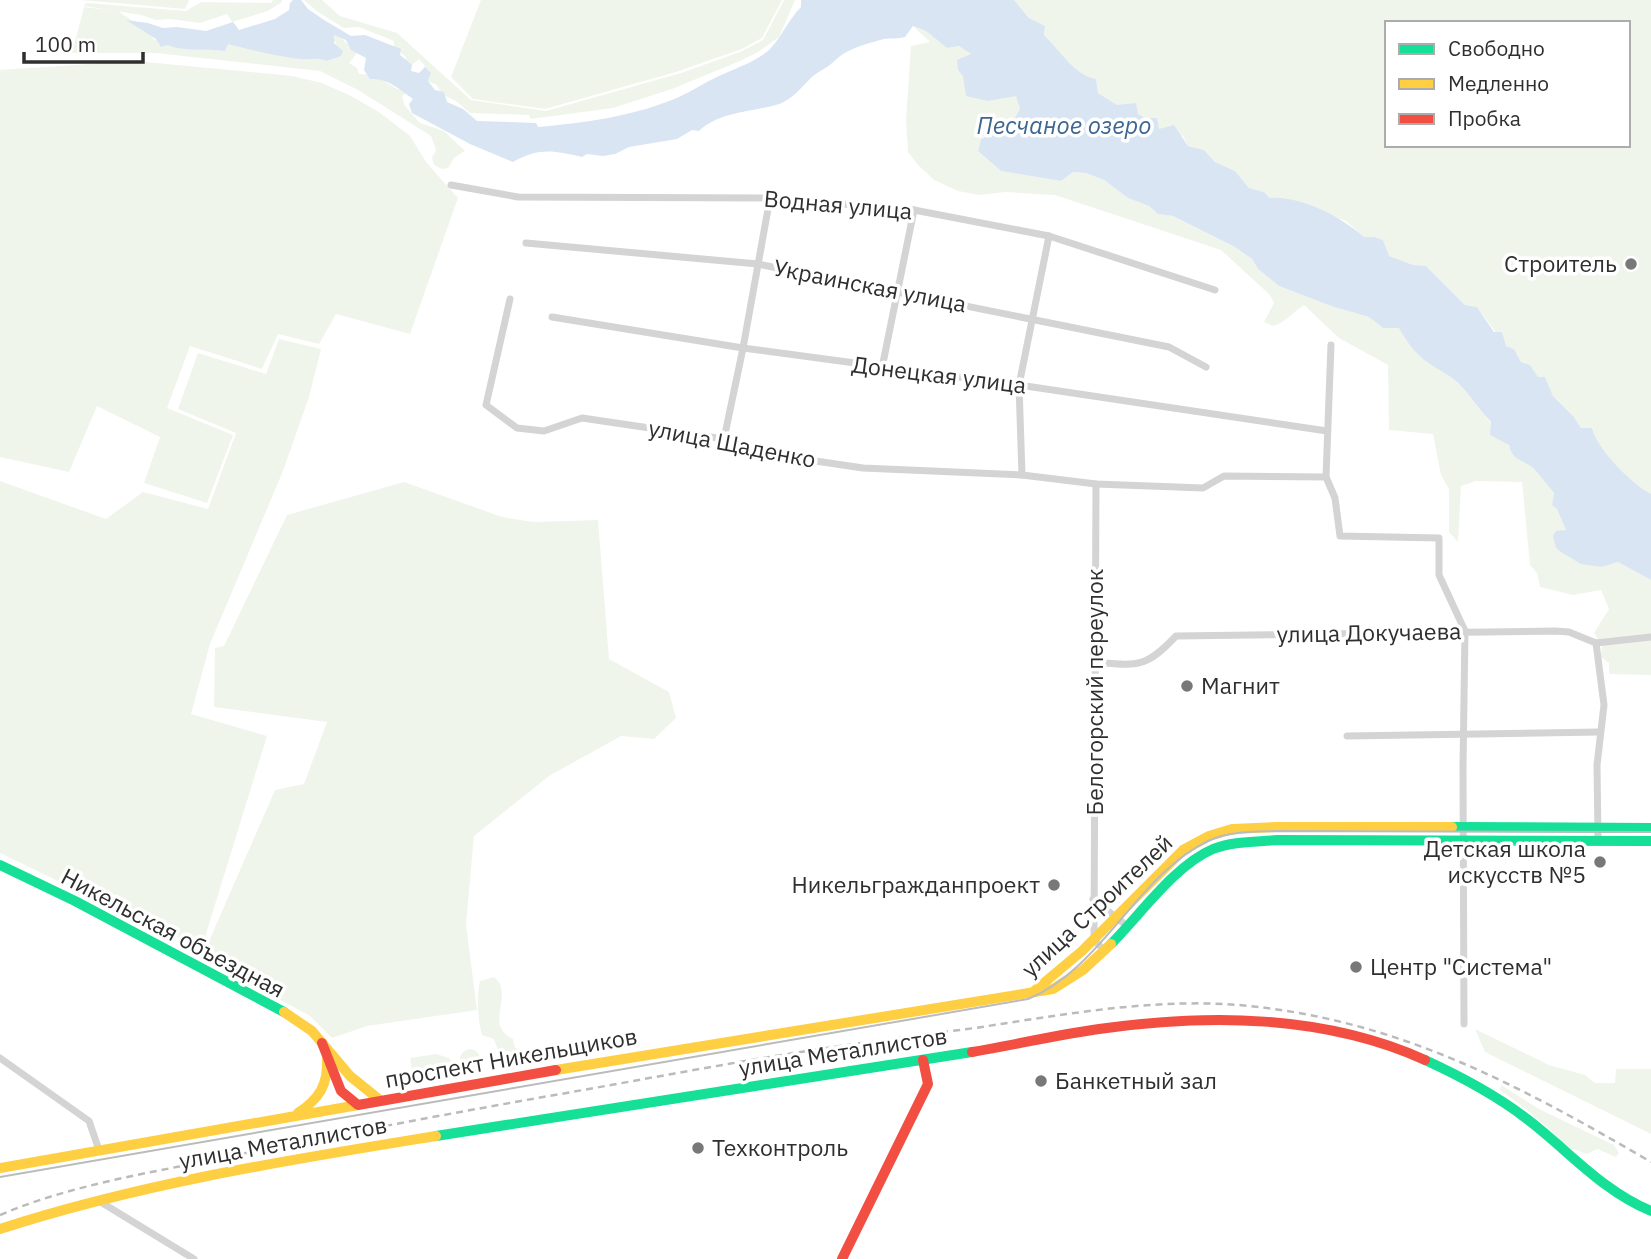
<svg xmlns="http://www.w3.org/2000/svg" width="1651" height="1259" viewBox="0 0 1651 1259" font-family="'IBM Plex Sans',sans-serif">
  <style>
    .green { fill: #f0f5ec; fill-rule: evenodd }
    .water { fill: #d9e5f2 }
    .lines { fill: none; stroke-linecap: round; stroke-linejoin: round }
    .street { stroke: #d4d4d4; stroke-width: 7 }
    .fast { stroke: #16e098; stroke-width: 10 }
    .slow { stroke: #ffcf43; stroke-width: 10 }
    .jam { stroke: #f24e42; stroke-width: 10 }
    .tram { stroke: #bbb; stroke-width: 2 }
    .rail { stroke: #bbb; stroke-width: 2.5; stroke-dasharray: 7 5; stroke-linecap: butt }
    .poi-dot { fill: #787878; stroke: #fff; stroke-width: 2.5 }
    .labels { text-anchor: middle; stroke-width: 7; stroke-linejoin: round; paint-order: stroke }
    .street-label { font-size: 23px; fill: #2f2f2f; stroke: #fff }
    .poi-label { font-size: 23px; fill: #2f2f2f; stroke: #fff; text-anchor: start }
    .water-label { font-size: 24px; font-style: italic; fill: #3d6690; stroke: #fff }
  </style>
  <rect width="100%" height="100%" fill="#fff"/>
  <!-- green -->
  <g class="green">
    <polygon points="81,0 189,0 185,9"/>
    <polygon points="273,0 282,0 282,2 268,11 232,22 227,14 200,23 170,19 156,20 141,15 84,6 86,3 186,11 201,2 271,3"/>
    <polygon points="304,0 322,0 340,16 397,33 471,100 546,111 681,73 740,52 763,40 784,0 795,0 779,37 758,52 740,61 672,89 613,108 531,119 529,115 470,113 456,101 441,94 437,85 429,82 421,73 425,66 419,59 412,65 405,63 406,57 394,47 394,41 359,27 344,28 318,12"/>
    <polygon points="481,0 782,0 762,38 742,49 676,72 545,109 473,99 451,77"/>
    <path d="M1014 0H1651V494C1632 484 1597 449 1592 428L1582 429 1574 417 1553 396 1545 377H1538L1530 365 1521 362 1514 349 1506 346 1477 307 1465 305 1426 266 1413 265 1388 256 1374 237H1364L1346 221 1293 200 1270 198 1264 192 1249 188 1235 171 1215 162 1204 150 1188 146 1183 136 1159 129 1145 118 1117 105 1098 93 1096 79C1074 75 1060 50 1044 35L1045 26 1029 18ZM1387 23H1628V145H1387Z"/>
    <path d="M84 7 118 11 149 32 154 40 160 38 221 37 334 48 336 43 328 35 339 33 345 42 359 51 349 63 357 68 359 74C385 74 385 87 407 92L402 96 405 106 420 123 444 131 465 151 454 158 448 168 442 169 434 165 432 158 436 150 431 136 358 90 320 71 156 53H72Z"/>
    <path d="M913 26 926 31 947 48 959 46 971 54 963 75 988 101 1016 95 1020 109 1012 123 981 138 978 151 1001 171 1061 181 1073 172 1086 173 1104 180 1128 198 1149 206 1158 214 1173 216 1235 247 1252 259 1258 269 1279 286 1331 306 1369 317 1383 328H1400L1405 339 1427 362 1440 368 1461 386 1509 446C1511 461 1524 460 1534 469 1542 476 1547 485 1554 493L1552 505 1557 509 1566 530 1602 567 1618 562 1651 580V675L1609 674V663L1601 657 1602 646 1594 633 1609 609 1601 590 1573 595 1540 587 1537 573 1530 565 1522 482 1476 481 1461 486 1458 542 1449 532V489L1441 475 1433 434 1389 430 1388 365 1339 338 1304 305C1293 312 1285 323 1273 326L1264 322 1274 303 1270 295 1221 250 1055 195 1005 192 979 195 958 191 934 180 918 165 908 152 906 120 911 46 930 42Z"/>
    <polygon points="135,61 292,76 322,83 351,96 379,112 410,136 426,162 458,198 410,334 336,314 319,344 278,334 262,369 190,346 167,408 233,435 207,503 144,483 160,437 97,406 69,472 0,457 0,70"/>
    <polygon points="279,339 321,349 309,397 283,471 210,644 191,714 267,736 202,947 155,928 0,853 0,481 106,519 143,492 208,509 236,433 178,409 198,353 266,374"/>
    <polygon points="404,482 502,517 533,522 598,520 609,659 669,692 676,718 654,739 621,736 549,776 474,836 466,925 477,1010 367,1026 332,1038 310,1016 202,957 275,790 304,784 327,722 214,707 215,648 224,646 287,515"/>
    <path d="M494 977C516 995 482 1024 513 1039L515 1048 524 1050 528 1056 523 1067 510 1070 504 1068 494 1039 482 1035C478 1022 476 994 480 981Z"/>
    <polygon points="1475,1029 1549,1065 1585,1075 1595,1083 1615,1083 1616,1069 1651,1069 1651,1134 1485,1052"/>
    <circle cx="470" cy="1059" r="10"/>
    <polygon points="436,1054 449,1058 452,1061 449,1071 413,1077 410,1058"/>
    <polygon points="1501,1085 1539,1109 1614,1145 1619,1153 1616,1157 1597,1149 1587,1154 1565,1146 1556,1135 1522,1106 1500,1090"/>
  </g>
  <!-- water -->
  <path class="water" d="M293 0H301L308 9 324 20 351 36 365 35 401 49 400 55 412 65 411 71 419 73 425 67 431 73 428 81 435 90 444 92 447 102 463 109 477 121 536 123 538 127C585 123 635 116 679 97 692 91 704 83 717 77 735 68 754 63 769 50 782 37 788 20 801 7V0H1014L1029 18 1045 26 1044 35C1060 50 1074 75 1096 79L1098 93 1117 105 1136 103 1138 114 1145 118H1157L1159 129 1174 125 1188 146 1204 150 1215 162 1235 171 1249 188 1264 192 1270 198C1302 196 1341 217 1364 237H1374L1383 240 1389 256 1413 265 1426 266 1465 305 1477 307 1494 332H1502L1506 346 1514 349 1521 362 1530 365 1538 377H1545L1553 396 1574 417 1581 428H1592C1597 449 1632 484 1651 494V580L1618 562 1602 567 1581 564 1561 552 1556 548 1553 536 1556 531 1566 530 1557 509 1552 505 1554 493C1547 485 1541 476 1534 469 1524 460 1511 461 1509 445L1490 435 1491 422C1479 410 1470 395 1459 384 1449 374 1438 370 1427 362 1416 354 1405 340 1399 328H1383L1369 317 1331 306 1279 286 1258 269 1252 259 1235 247 1173 216 1158 214 1149 206 1128 198 1104 180 1086 173 1073 172 1061 181 1001 171 978 151 981 139 1012 123 1020 109 1016 96 988 101 966 96 963 76 958 70 957 60 971 54 959 46 947 48 926 31 913 26 905 37C898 39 891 38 884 39 872 42 854 47 843 54 838 57 835 61 831 64 825 69 819 71 813 76 803 85 792 101 776 105 751 112 719 112 699 131L692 130 677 139 629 147 615 154 603 156 587 154 582 157C554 151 540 147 513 162L470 144 412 113 409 104 413 99C399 89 388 78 370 79L364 70 366 58 351 50 346 40 334 35V43L343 51 341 56 326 61C317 57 309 60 299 59 275 56 251 50 228 44L225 51C205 48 185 52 167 45L161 47 156 39 126 20 148 23 163 28 177 27 206 31 233 22 239 30 275 19 289 10 290 3Z"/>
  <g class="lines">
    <!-- street -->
    <g class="street">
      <polyline points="451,185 518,197 770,198 914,210 1049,236 1215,290"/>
      <polyline points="526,243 758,264 1169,347 1206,367"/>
      <polyline points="510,299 486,405 517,428 544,431 582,418 724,439 795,458 863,468 1022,475 1096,484 1203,488 1224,476 1326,477 1335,498 1340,536 1439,538 1439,575 1465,631 1463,767 1464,1024"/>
      <polyline points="552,317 743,348 1019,385 1327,431"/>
      <polyline points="882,368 914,210"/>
      <polyline points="724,439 743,348 770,198"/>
      <polyline points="1022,475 1019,385 1049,236"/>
      <polyline points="1326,477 1331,345"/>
      <polyline points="1096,484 1094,940 1104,950"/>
      <polyline points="1596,643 1604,705 1597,765 1598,840"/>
      <path d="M1096 662C1138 666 1146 668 1176 636L1555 631 1569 632 1596 643 1651 637"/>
      <polyline points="1347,736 1599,732"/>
      <polyline points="1093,899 1127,926"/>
      <polyline points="0,1058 89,1121 99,1150"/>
      <polyline points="99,1201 194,1259"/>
    </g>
    <!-- fast -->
    <g class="fast">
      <polyline points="1452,827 1651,828"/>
      <polyline points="0,865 75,901 284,1012"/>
      <path d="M1111 944C1140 915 1175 865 1213 849 1233 841 1256 842 1277 840L1651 841"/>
      <path d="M1425 1060C1460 1076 1496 1095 1527 1119 1569 1151 1601 1190 1651 1211"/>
      <polyline points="436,1136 972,1052"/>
    </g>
    <!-- slow -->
    <g class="slow">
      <polyline points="1033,992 1082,951 1183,850 1209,836 1232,829 1277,827 1452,827"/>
      <polyline points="284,1012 312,1031 350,1076 381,1101"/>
      <polyline points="556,1070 1053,989 1083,970 1111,944"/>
      <path d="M298 1113C319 1099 328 1085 327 1060"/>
      <polyline points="0,1168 358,1105"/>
      <path d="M0 1229C142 1183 289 1160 436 1136"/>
    </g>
    <!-- jam -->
    <g class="jam">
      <polyline points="322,1043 341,1091 358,1105 556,1070"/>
      <path d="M972 1052C1014 1045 1056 1035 1099 1029 1207 1014 1323 1014 1425 1060"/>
      <polyline points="842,1259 928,1084 923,1060"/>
    </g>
    <!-- tram -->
    <path class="tram" d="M0 1177 1028 999C1102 969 1137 875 1208 841 1229 831 1254 832 1277 831L1651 832"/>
    <!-- rail -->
    <path class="rail" d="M0 1215C66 1187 137 1175 207 1161 319 1138 431 1117 543 1097 625 1083 706 1067 788 1054 850 1044 912 1036 975 1028 1061 1015 1151 998 1239 1005 1397 1019 1517 1084 1651 1162"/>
  </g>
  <!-- markers -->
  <g class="poi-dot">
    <circle cx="1631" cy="264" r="7"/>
    <circle cx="1187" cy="686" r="7"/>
    <circle cx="1600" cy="862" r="7"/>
    <circle cx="1054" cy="885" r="7"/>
    <circle cx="1356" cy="967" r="7"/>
    <circle cx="1041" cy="1081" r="7"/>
    <circle cx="698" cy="1148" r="7"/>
  </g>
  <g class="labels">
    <!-- street labels -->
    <g class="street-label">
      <text transform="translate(838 205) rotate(5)" y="8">Водная улица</text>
      <text transform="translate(870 286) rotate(11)" y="8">Украинская улица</text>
      <text transform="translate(939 375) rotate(7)" y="8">Донецкая улица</text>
      <text transform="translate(732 444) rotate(11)" y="8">улица Щаденко</text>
      <text transform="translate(1369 633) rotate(-1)" y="8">улица Докучаева</text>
      <text transform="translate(1095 692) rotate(-90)" y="8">Белогорский переулок</text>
      <text transform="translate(1097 906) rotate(-43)" y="8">улица Строителей</text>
      <text transform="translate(173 933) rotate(28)" y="8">Никельская объездная</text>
      <text transform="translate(843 1052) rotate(-9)" y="8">улица Металлистов</text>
      <text transform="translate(511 1058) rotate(-10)" y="8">проспект Никельщиков</text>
      <text transform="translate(283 1143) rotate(-10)" y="8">улица Металлистов</text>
    </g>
    <!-- poi labels -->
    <g class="poi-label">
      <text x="1617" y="272" text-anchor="end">Строитель</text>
      <text x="1201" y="694">Магнит</text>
      <text x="1586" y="857" text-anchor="end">Детская школа<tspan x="1586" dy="26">искусств №5</tspan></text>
      <text x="1040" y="893" text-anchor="end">Никельгражданпроект</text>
      <text x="1370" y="975">Центр "Система"</text>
      <text x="1055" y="1089">Банкетный зал</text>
      <text x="712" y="1156">Техконтроль</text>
    </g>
    <!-- water labels -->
    <g class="water-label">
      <text x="1064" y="134">Песчаное озеро</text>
    </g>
  </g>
  <!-- legend -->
  <rect x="1385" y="21" width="245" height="126" fill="#ffffff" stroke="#acacac" stroke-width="2"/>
  <rect x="1399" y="44" width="35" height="10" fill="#16e098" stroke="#acacac" stroke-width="2"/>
  <text x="1448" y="56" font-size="21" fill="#2f2f2f">Свободно</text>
  <rect x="1399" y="79" width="35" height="10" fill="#ffcf43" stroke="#acacac" stroke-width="2"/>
  <text x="1448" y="91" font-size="21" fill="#2f2f2f">Медленно</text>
  <rect x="1399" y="114" width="35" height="10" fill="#f24e42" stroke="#acacac" stroke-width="2"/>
  <text x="1448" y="126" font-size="21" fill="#2f2f2f">Пробка</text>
  <!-- scale -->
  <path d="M24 52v10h119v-10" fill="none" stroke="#2f2f2f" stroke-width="3.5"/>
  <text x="35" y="52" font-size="21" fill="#2f2f2f" stroke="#ffffff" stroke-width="5" paint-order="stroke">100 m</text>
</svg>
